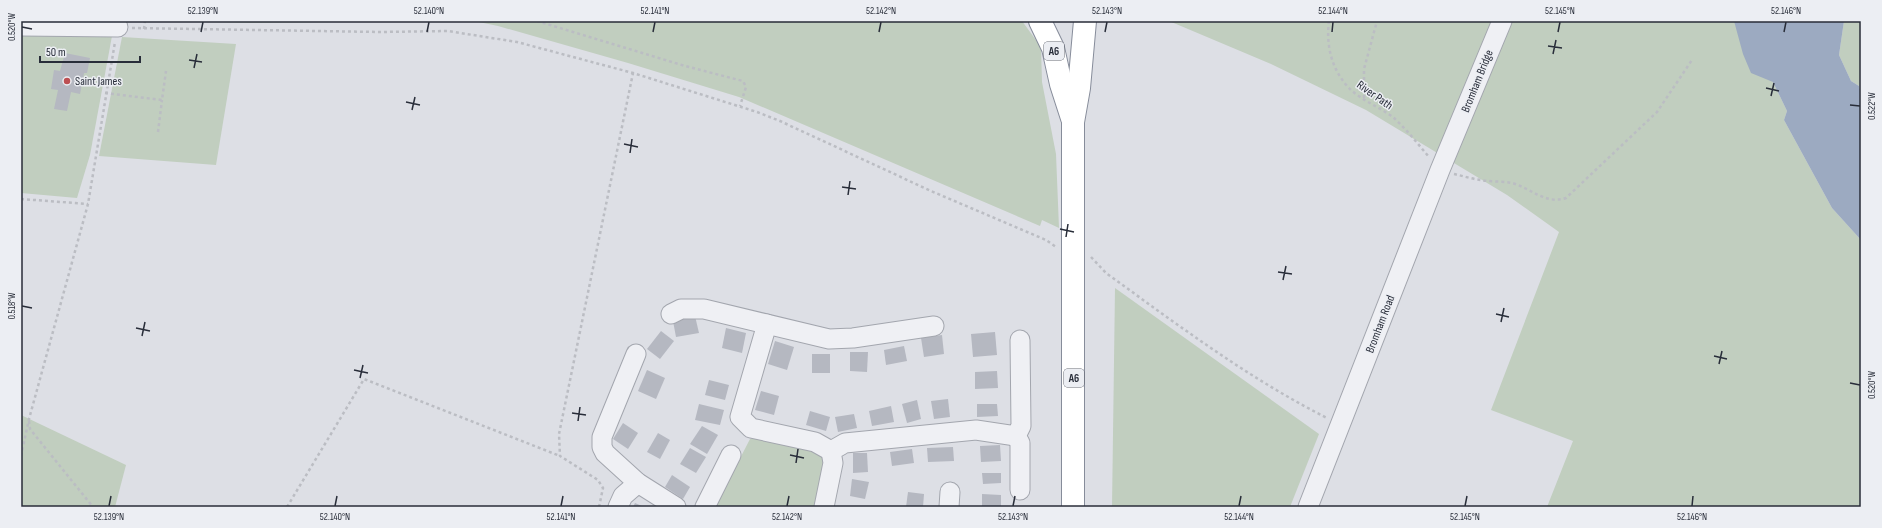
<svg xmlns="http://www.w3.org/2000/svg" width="1882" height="528" viewBox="0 0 1882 528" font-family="'Sofia Sans Condensed',sans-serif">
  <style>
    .green { fill: #c1cebf }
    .water { fill: #9caac1 }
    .building { fill: #b5b8c1 }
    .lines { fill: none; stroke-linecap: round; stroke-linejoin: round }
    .minor-casing { stroke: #a3a6ae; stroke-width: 21 }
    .highway-casing { stroke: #868c9a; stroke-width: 24 }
    .path { stroke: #bbbdc3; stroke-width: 2.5; stroke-dasharray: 3 3; stroke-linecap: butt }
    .minor { stroke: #eff0f4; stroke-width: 19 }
    .highway { stroke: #fff; stroke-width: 22 }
    .ticks { fill: none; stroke: #282d39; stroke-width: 1.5 }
    .poi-dot { fill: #bd4f53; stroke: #eceef3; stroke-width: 1.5 }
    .labels { text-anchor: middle; stroke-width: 3; stroke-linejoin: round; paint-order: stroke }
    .shield { fill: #eceef3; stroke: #636771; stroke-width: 1 }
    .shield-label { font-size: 11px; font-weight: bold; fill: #282d39 }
    .poi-label { font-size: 12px; fill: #282d39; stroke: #eceef3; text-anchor: start }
    .street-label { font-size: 12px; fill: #282d39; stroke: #eceef3 }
    .neatline { fill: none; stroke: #282d39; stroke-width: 1.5 }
    .ticks-label { font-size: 10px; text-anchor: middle; fill: #282d39 }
  </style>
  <rect width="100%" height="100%" fill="#dddfe5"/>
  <!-- green -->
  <g class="green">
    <polygon points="170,21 409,21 250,23"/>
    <polygon points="474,21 1022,21 1041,47 1042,82 1056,154 1059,228 1042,220 1040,226 739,97 628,63 498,26"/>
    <polygon points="1169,21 1734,21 1739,34 1773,82 1787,111 1784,120 1832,208 1861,240 1861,507 1547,507 1573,441 1491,410 1559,232 1507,195 1366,110 1271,64"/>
    <polygon points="1844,21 1861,21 1861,93 1859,86 1851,81 1839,55"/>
    <polygon points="21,32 112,36 90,155 77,198 21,193"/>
    <polygon points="122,37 236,44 216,165 99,156"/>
    <polygon points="1115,288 1319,434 1290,507 1112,507"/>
    <polygon points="21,415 126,465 115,507 21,507"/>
    <polygon points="761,435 825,454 816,507 715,507 750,439"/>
  </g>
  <!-- water -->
  <polygon class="water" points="1734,21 1844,21 1839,55 1851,81 1859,86 1861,93 1861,240 1832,208 1784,120 1787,111 1773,82 1751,73 1743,54"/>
  <!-- building -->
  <g class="building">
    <polygon points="65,53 90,58 87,73 84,73 80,94 71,92 67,111 54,109 58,90 51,89 54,70 60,71"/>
    <polygon points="695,316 699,333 676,337 673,321"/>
    <polygon points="726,328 746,333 742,353 722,348"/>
    <polygon points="661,331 674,341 660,359 647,349"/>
    <polygon points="995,332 997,355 973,357 971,334"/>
    <polygon points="942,335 944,354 924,357 921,338"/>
    <polygon points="775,341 794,347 787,370 768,364"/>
    <polygon points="904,346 907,361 886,365 884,350"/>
    <polygon points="850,352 868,352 867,372 850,371"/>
    <rect x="812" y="354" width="18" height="19"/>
    <polygon points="647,370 665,378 656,399 638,391"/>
    <polygon points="997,371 998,388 975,389 975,372"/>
    <polygon points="709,380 729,385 725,400 705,395"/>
    <polygon points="761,391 779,396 774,415 755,410"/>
    <polygon points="948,399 950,417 934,419 931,401"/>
    <polygon points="917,400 921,419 907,423 902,404"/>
    <polygon points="699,404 724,410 720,425 695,420"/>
    <polygon points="977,404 997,404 998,416 977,417"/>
    <polygon points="891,406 894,422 872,426 869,411"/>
    <polygon points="810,411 830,417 826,431 806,425"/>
    <polygon points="854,414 857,428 838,432 835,417"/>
    <polygon points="623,423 638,433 628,449 613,439"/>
    <polygon points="702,426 718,435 707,454 690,444"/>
    <polygon points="658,433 670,440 660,459 647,452"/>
    <polygon points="1000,445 1001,461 981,462 980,446"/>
    <polygon points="953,447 954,461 928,462 927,448"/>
    <polygon points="690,448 706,457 696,473 680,464"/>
    <polygon points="912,449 914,463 892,466 890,452"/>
    <polygon points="853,453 867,453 868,472 853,473"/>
    <polygon points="982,473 1001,473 1001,483 983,484"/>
    <polygon points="672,475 690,487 683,499 665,487"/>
    <polygon points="852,479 869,482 865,499 850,496"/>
    <polygon points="908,492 924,494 923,507 906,507"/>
    <polygon points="982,494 1001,495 1001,507 982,507"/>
    <polygon points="635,503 644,507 633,507"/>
  </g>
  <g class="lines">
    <defs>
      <g id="minor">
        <polyline points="21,26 118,27"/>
        <polyline points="671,314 681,309 704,309 829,339 853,338 934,326"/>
        <polyline points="767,324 740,417 751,428 815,442 831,451"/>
        <polyline points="636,354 602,437 602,447 605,453 638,483 676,507"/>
        <polyline points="1016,436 1021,426 1020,340"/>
        <polyline points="1016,436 1020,443 1020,490"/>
        <polyline points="618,507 623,496 638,483"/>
        <polyline points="705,507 731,455"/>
        <polyline points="824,507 833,463 831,451 845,443 976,430 1016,436"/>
        <polyline points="949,507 950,492"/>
        <polyline points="1308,507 1440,170 1502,21"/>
      </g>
      <g id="highway">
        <polyline points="1040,21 1053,48 1061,84 1072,118"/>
        <polyline points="1073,507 1073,122 1079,88 1085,21"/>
      </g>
    </defs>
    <!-- minor casing -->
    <use href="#minor" class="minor-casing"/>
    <!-- highway casing -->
    <use href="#highway" class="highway-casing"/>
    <!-- path -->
    <g class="path">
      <polyline points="537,21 685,66 743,81 746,87 740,106"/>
      <path d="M1329 21C1326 45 1331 68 1348 87 1360 100 1380 107 1394 118 1407 130 1418 144 1429 157"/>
      <polyline points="132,28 380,32 448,31 517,42 633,73 757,112 780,121 931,191 1046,240 1056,247"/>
      <polyline points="144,29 145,21"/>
      <polyline points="105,93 162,100 166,71"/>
      <polyline points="1364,98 1364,69 1377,21"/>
      <polyline points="158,132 162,100"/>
      <path d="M1454 174C1463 176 1472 179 1481 180 1491 182 1502 181 1512 183 1531 188 1545 205 1566 198L1657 112 1692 60"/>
      <polyline points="21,199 88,204"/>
      <path d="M1091 257 1106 273C1178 325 1248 378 1327 418"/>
      <polyline points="29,421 30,429 93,507"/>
      <polyline points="21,456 29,419 88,204 115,42"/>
      <polyline points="287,507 364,379 560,456"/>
      <polyline points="599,507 603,488 598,480 560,456 559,434 633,73"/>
    </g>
    <!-- minor -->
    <use href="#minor" class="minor"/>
    <!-- highway -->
    <use href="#highway" class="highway"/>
  </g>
  <!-- ticks -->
  <path class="ticks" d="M22 27 32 29M201 32 203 22M427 32 429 22M653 32 655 22M879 32 881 22M1105 32 1107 22M1332 32 1333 22M1558 32 1560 22M1784 32 1786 22M1548 46 1562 48M1553 54 1556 40M189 60 202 62M194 68 197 54M1766 88 1779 91M1771 96 1774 83M406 102 420 105M1850 105 1860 106M412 110 415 97M624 144 638 147M630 153 632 139M842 187 856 189M848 195 850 181M1060 229 1074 232M1066 237 1068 224M1278 272 1292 274M1283 280 1286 266M22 306 32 308M1496 314 1509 317M1501 322 1504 308M136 328 150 331M142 336 145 322M1714 356 1727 359M1719 364 1722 351M354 370 368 373M360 378 363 365M1850 383 1860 385M572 413 586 415M578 421 580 407M790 455 804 458M796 463 798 449M109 506 111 496M335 506 337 496M561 506 563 496M787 506 789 496M1013 506 1015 496M1239 506 1241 496M1465 506 1467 496M1692 506 1693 496"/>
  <!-- markers -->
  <circle class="poi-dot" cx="67" cy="81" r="4"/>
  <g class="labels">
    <!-- shield labels -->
    <g class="shield">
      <rect x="1044" y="42" width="20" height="18" rx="3"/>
      <rect x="1064" y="369" width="20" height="18" rx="3"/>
    </g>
    <g class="shield-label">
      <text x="1054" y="55">A6</text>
      <text x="1074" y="382">A6</text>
    </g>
    <!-- poi labels -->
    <g class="poi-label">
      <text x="75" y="85">Saint James</text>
    </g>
    <!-- street labels -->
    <g class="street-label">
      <text transform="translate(1477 81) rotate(-68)" y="4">Bromham Bridge</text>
      <text transform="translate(1375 95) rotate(35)" y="4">River Path</text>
      <text transform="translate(1380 324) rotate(-69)" y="4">Bromham Road</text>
    </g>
  </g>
  <!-- border -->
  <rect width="1882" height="528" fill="none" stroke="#eceef3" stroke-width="44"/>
  <!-- scale -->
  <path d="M40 56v6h100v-6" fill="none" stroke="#282d39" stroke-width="2"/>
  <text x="46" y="56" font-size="12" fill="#282d39" stroke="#eceef3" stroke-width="3" paint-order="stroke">50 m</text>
  <rect x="22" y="22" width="1838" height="484" class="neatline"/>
  <g class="ticks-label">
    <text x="203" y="14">52.139°N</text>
    <text x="429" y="14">52.140°N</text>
    <text x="655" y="14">52.141°N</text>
    <text x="881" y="14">52.142°N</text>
    <text x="1107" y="14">52.143°N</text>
    <text x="1333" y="14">52.144°N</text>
    <text x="1560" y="14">52.145°N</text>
    <text x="1786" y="14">52.146°N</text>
    <text transform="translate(11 27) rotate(-90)" y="4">0.520°W</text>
    <text transform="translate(1871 106) rotate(-90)" y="4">0.522°W</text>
    <text transform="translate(11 306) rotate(-90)" y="4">0.518°W</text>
    <text transform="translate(1871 385) rotate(-90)" y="4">0.520°W</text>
    <text x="109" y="520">52.139°N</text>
    <text x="335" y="520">52.140°N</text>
    <text x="561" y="520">52.141°N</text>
    <text x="787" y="520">52.142°N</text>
    <text x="1013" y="520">52.143°N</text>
    <text x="1239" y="520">52.144°N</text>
    <text x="1465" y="520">52.145°N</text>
    <text x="1692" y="520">52.146°N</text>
  </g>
</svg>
